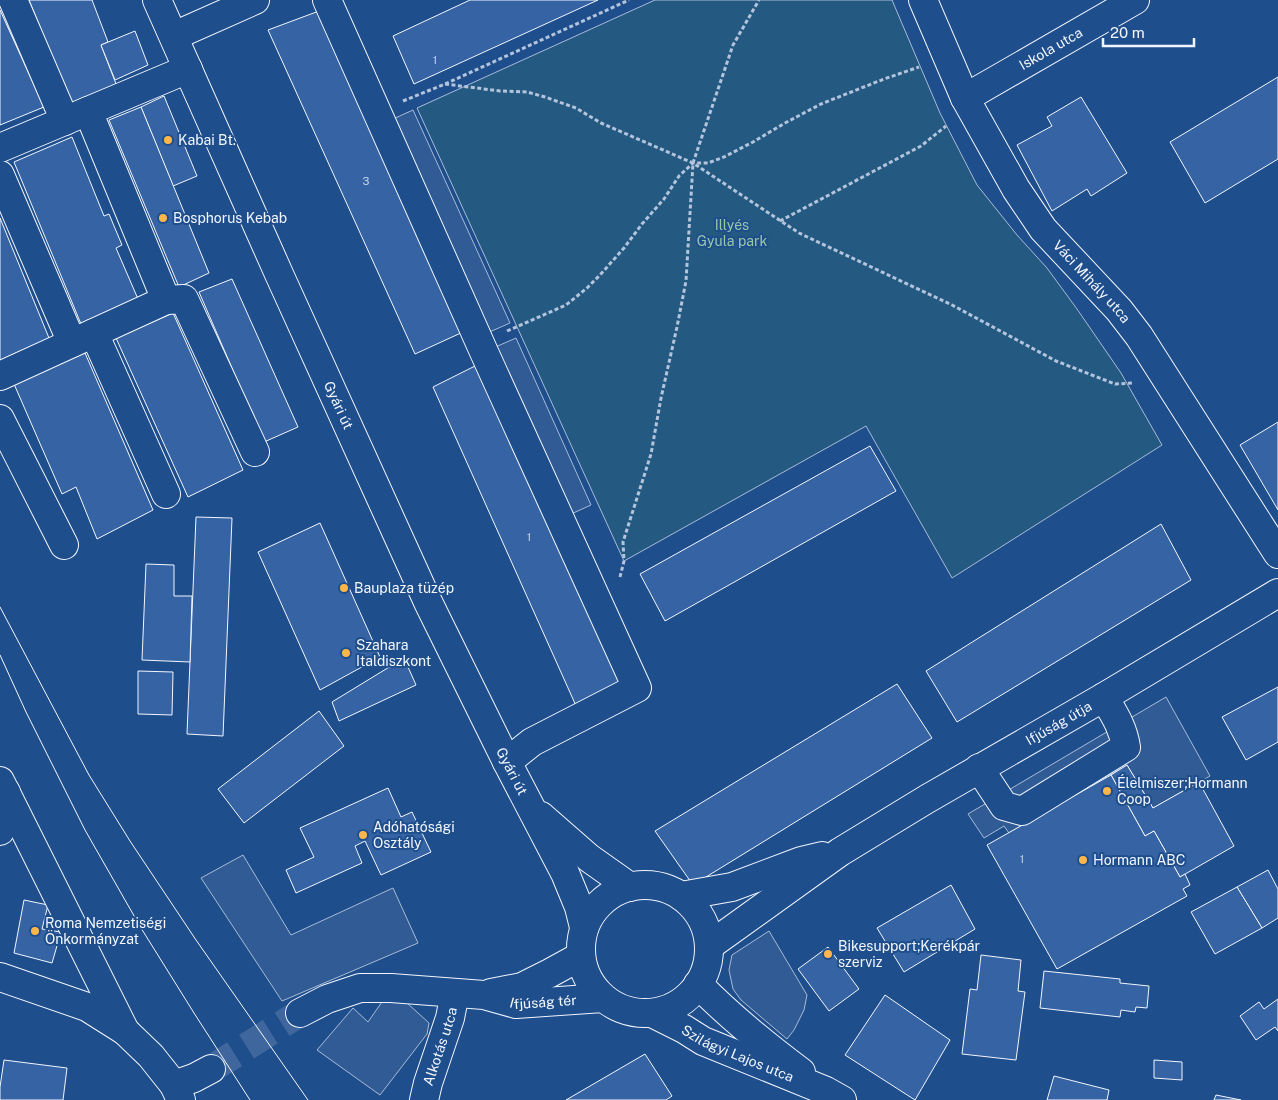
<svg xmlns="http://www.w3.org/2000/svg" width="1278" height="1100" viewBox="0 0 1278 1100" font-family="'Public Sans',sans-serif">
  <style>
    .green { fill: #245a82; stroke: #a8bbd7 }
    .parking { fill: #305b95; stroke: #a8bbd7 }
    .building { fill: #3563a3; stroke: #f2f6ff }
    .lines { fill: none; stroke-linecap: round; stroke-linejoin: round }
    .minor-tunnel { stroke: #3f679d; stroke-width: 28; stroke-dasharray: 28 14; stroke-linecap: butt }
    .minor-casing { stroke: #f2f6ff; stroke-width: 30 }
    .path { stroke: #b3c4dc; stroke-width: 3; stroke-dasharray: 4 2.5; stroke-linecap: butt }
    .minor { stroke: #1f4e8c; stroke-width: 28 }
    .tram { stroke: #f2f6ff; stroke-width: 1 }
    .poi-dot { fill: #ffb74d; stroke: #1f4e8c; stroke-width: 2 }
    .labels { text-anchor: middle; stroke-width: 4; stroke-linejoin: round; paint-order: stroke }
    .number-label { font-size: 11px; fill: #c3d1e8 }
    .street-label { font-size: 14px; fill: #f2f6ff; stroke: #1f4e8c }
    .poi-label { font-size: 14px; fill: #f2f6ff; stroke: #1f4e8c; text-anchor: start }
    .park-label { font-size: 14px; fill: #97c8a6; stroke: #1f4e8c }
  </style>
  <rect width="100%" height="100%" fill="#1f4e8c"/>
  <!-- green -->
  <polygon class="green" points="655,0 892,0 940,113 977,185 1017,235 1047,268 1077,309 1121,373 1162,445 952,578 866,426 624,561 417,108"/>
  <!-- parking -->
  <g class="parking">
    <polygon points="413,110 510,323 478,337 382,124"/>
    <polygon points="516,338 591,505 560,519 484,352"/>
    <polygon points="1166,697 1210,776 1153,808 1127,765 1009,833 1004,826 984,838 968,814"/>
    <polygon points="243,855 291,935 393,888 418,943 282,1001 201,878"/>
    <polygon points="769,931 807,995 804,1010 794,1030 787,1039 741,1000 733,989 729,970 732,955"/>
    <polygon points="384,999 407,1003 429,1023 427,1034 380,1095 317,1050 353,1008 368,1022"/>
  </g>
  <!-- building -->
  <g class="building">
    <polygon points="29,0 92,0 108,42 101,45 118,89 73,107"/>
    <polygon points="470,0 598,0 414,84 393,36"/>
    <polygon points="0,10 44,107 0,125"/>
    <polygon points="319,11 463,332 415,354 268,30"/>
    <polygon points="135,31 148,65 115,80 101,45"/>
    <polygon points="1278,77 1278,159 1205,203 1170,142"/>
    <polygon points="164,96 197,176 173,186 141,107"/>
    <polygon points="1081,97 1127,173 1091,196 1087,189 1052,211 1017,145 1052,126 1047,117"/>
    <polygon points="141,107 209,273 179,287 109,120"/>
    <polygon points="72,137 104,216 109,214 122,245 116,248 138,299 81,324 14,162"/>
    <polygon points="0,218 49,338 0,360"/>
    <polygon points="232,279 298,427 264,442 199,292"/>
    <polygon points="173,313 243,470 188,497 116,338"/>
    <polygon points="85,353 153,510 97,539 76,487 62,494 14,384"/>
    <polygon points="479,364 626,686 577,708 433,387"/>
    <polygon points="1278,422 1278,510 1240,445"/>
    <polygon points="870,446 896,491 665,621 640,574"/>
    <polygon points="196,517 232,518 223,736 187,734"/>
    <polygon points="320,523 380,657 320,690 258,552"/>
    <polygon points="1161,524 1191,580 957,722 926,671"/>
    <polygon points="146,564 174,565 174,596 192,596 190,662 142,660"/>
    <polygon points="404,658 416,685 339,721 332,702"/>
    <polygon points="138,671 173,672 172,715 138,714"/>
    <polygon points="897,684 932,738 693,885 655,831"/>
    <polygon points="1278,687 1278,742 1246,760 1222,717"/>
    <polygon points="319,711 344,746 244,823 218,789"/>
    <polygon points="1127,765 1153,808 1199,782 1234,846 1180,877 1154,831 1145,836 1111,775"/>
    <polygon points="1111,775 1145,836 1154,831 1180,877 1185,874 1190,885 1183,889 1187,896 1057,969 987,845"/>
    <polygon points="388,788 401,817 412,812 431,852 381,875 365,841 355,846 362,863 296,893 286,870 314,857 300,828"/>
    <polygon points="1268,870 1278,889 1278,918 1262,928 1237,887"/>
    <polygon points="951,885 975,929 904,972 877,928"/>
    <polygon points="1237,887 1262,928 1215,954 1191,912"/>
    <polygon points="24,900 48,905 42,929 61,932 52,963 14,953"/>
    <polygon points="828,947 859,989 829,1011 798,969"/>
    <polygon points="981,955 1021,960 1018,991 1025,992 1016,1060 962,1054 970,989 977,990"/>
    <polygon points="1044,971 1120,979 1120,983 1149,986 1147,1008 1136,1007 1135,1012 1121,1010 1120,1017 1040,1008"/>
    <polygon points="885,995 950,1040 915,1100 845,1055"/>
    <polygon points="1278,999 1278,1031 1275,1027 1256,1040 1240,1016 1259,1002 1264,1009"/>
    <polygon points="645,1054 672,1096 666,1100 566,1100"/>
    <polygon points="4,1060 67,1068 63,1100 0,1100 0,1087"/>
    <polygon points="1154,1060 1182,1062 1182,1080 1154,1078"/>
    <polygon points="1054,1076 1109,1090 1107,1100 1047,1100"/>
    <polygon points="1216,1095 1241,1100 1214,1100"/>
  </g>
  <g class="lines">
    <!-- minor-tunnel -->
    <polyline class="minor-tunnel" points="211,1069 300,1013"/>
    <defs>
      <g id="minor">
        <polyline points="13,0 65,121"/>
        <path id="s1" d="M157 0 279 274 428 602 507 762 565 873 579 907 584 927"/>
        <polyline points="327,0 484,352 637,688 532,742 507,762"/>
        <path id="s2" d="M923 0 965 98 1016 189 1043 229 1119 310 1139 336 1278 554"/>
        <polyline points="174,36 255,0"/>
        <path id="s3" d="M965 98 1135 0"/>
        <polyline points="0,148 188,69"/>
        <polyline points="0,175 72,343"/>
        <polyline points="166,300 184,299 255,452"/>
        <polyline points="94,333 166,494"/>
        <polyline points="0,376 166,300 88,111"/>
        <polyline points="0,419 64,545"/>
        <path d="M979 768 1004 806 1022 811 1126 747C1123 727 1114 714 1104 697"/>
        <polyline points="0,781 125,1031"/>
        <polyline points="541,816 589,858 630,887"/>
        <polyline points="0,831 6,792"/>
        <circle cx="645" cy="949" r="64"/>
        <polyline points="681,896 732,887 801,861 822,856"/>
        <path id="s4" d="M709 946 840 852 927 799 1104 697 1278 593"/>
        <polyline points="0,977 87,1007 125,1031 151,1056 174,1085 181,1100"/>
        <path d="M698 984C729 1016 765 1045 801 1072"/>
        <polyline points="491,993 522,987 550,973 581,956"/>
        <path id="s5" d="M300 1013 327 999 360 988H391L484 995 516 1004 603 998"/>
        <path id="s6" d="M652 1013 684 1029 703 1041 826 1091 842 1100"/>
        <polyline points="174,1085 194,1078 211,1069"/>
        <path id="s7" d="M424 1100 428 1083 450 1018 455 993"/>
      </g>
    </defs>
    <!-- minor casing -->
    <use href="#minor" class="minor-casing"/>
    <!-- path -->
    <g class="path">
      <polyline points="445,84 500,91 527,92 545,97 576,108 601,123 693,163 799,233 952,305 1056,361 1115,384 1133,383"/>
      <polyline points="403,101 445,84 629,0"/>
      <polyline points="780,221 921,146 946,126"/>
      <polyline points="507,331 566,305 587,288 600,275 624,248 642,224 664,199 679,176 693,163 708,163 724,157 753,142 785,123 821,104 884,79 919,67"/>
      <polyline points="620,577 624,561 623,542 651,454 661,398 677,327 686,281 693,163 733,45 759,0"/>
    </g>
    <!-- minor -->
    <use href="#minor" class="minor"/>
    <!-- tram -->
    <g class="tram">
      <polyline points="0,607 89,775 130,841 196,940 308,1100"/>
      <polyline points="0,655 26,712 85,830 141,928 194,1013 250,1100"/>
    </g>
  </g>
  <!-- markers -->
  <g class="poi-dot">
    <circle cx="168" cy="140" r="5"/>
    <circle cx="163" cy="218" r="5"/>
    <circle cx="344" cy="588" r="5"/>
    <circle cx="346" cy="653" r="5"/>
    <circle cx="1107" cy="791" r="5"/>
    <circle cx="363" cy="835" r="5"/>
    <circle cx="1083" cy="860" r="5"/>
    <circle cx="35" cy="931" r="5"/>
    <circle cx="828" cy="954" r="5"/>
  </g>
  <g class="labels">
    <!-- number labels -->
    <g class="number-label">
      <text x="435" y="64">1</text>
      <text x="366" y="185">3</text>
      <text x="529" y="541">1</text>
      <text x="1022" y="863">1</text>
    </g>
    <!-- street labels -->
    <g class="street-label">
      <text dy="5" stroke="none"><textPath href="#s3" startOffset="99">Iskola utca</textPath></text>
      <text dy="5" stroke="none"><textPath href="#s2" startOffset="331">Váci Mihály utca</textPath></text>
      <text dy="5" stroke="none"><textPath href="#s1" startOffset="444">Gyári út</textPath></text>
      <text dy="5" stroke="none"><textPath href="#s4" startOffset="415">Ifjúság útja</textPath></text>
      <text dy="5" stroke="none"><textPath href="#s1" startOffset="849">Gyári út</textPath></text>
      <text dy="5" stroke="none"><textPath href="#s5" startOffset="250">Ifjúság tér</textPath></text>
      <text dy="5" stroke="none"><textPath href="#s7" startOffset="56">Alkotás utca</textPath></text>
      <text dy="5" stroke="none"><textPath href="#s6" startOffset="95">Szilágyi Lajos utca</textPath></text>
    </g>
    <!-- poi labels -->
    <g class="poi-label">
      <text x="178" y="145">Kabai Bt.</text>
      <text x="173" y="223">Bosphorus Kebab</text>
      <text x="354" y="593">Bauplaza tüzép</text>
      <text x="356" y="650">Szahara<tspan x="356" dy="16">Italdiszkont</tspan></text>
      <text x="1117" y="788">Élelmiszer;Hormann<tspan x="1117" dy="16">Coop</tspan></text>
      <text x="373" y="832">Adóhatósági<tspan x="373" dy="16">Osztály</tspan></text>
      <text x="1093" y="865">Hormann ABC</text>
      <text x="45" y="928">Roma Nemzetiségi<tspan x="45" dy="16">Önkormányzat</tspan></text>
      <text x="838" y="951">Bikesupport;Kerékpár<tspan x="838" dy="16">szerviz</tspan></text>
    </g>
    <!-- park labels -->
    <g class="park-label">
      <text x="732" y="230">Illyés<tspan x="732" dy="16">Gyula park</tspan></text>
    </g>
  </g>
  <!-- scale -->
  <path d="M1103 38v8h91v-8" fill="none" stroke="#f2f6ff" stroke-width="2.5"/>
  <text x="1110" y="38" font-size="15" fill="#f2f6ff" stroke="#1f4e8c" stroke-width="4" paint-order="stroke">20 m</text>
</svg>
